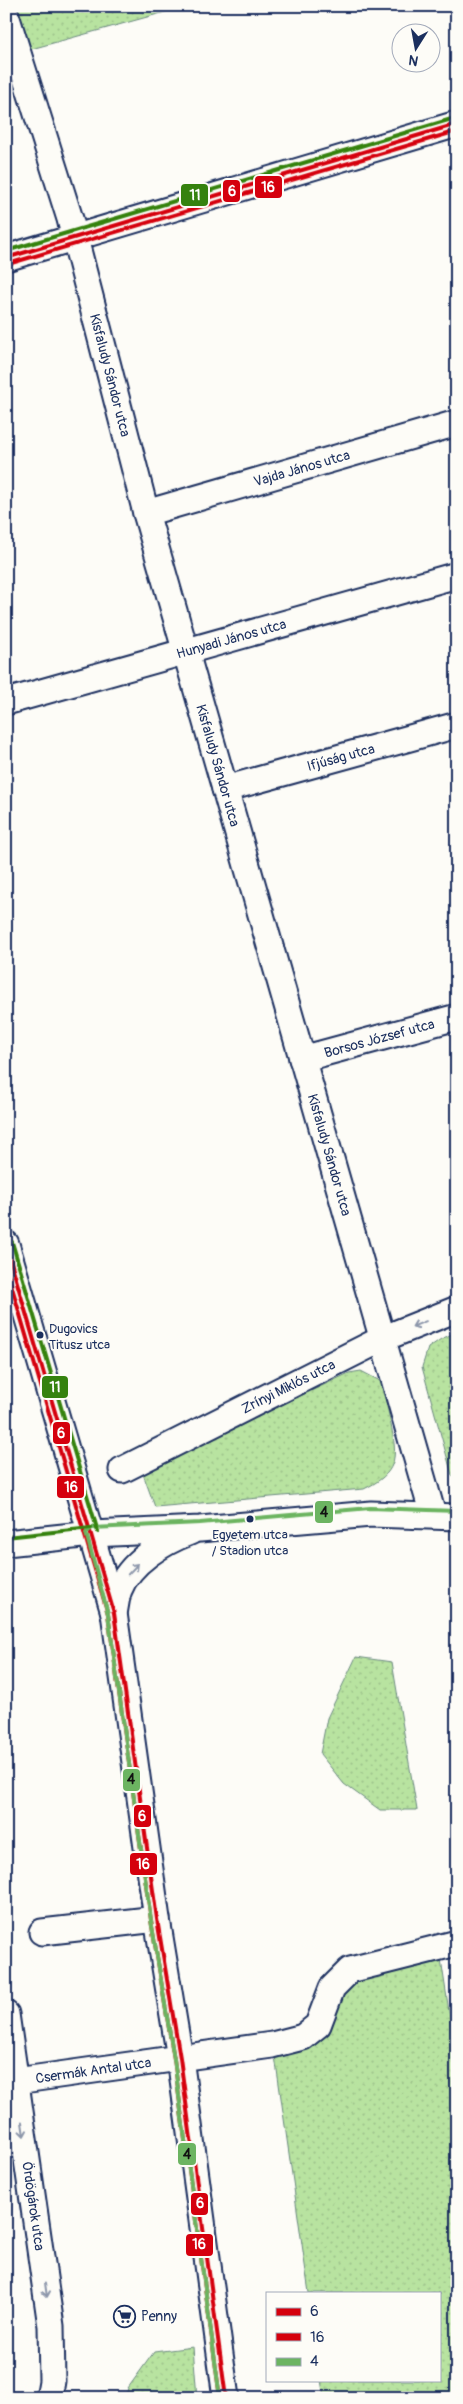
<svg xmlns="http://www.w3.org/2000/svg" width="463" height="2404" viewBox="0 0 463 2404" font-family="Pangolin,sans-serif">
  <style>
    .park { fill: url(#park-dots); stroke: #6a897f }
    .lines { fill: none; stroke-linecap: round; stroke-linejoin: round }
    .minor-casing { stroke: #1b2f5e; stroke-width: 29 }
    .minor { stroke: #fdfcf7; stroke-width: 25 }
    .bus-1-casing { stroke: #fdfcf7; stroke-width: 8 }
    .bus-2-casing { stroke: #fdfcf7; stroke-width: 8 }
    .bus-3-casing { stroke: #fdfcf7; stroke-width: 8 }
    .bus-4-casing { stroke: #fdfcf7; stroke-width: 8 }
    .bus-1 { stroke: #d5000d; stroke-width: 4 }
    .bus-2 { stroke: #d5000d; stroke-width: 4 }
    .bus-3 { stroke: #6cb461; stroke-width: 4 }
    .bus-4 { stroke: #35820e; stroke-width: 4 }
    .oneway { stroke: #8c96aa }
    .bus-dot { fill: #1b2f5e; stroke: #fdfcf7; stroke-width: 2 }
    .labels { text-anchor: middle; stroke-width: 4; stroke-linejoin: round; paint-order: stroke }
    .bus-label { font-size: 13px; fill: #1b2f5e; stroke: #fdfcf7; text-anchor: start }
    .street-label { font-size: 14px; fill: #1b2f5e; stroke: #fdfcf7 }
    .poi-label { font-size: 14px; fill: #1b2f5e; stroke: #fdfcf7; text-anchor: start }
    .line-badge { stroke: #fdfcf7; stroke-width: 2 }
    .badge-label { font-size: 14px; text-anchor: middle; font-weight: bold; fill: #fff }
    .pale-badge-label { font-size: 14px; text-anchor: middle; font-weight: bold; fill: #111 }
  </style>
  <defs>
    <pattern id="park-dots" width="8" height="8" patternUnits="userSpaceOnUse" patternTransform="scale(1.25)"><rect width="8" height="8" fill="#b8e3a0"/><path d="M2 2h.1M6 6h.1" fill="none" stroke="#9ec38c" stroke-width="1.8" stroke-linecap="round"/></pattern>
  </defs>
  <rect width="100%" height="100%" fill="#fdfcf7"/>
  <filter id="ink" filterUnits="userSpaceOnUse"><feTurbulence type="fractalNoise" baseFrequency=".02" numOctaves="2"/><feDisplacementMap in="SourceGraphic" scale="10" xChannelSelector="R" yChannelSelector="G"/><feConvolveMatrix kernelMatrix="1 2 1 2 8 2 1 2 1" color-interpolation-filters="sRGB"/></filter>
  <g filter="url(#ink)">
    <!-- park -->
    <g class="park">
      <polygon points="6,6 187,6 6,56"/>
      <polygon points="457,1332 457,1479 452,1475 422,1367 428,1348 441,1339"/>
      <path d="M361 1371 382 1382C385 1396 388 1411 391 1425 398 1459 397 1473 364 1489L155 1507 142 1471 349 1373Z"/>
      <polygon points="356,1657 392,1662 417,1810 380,1810 344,1784 320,1754 327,1718"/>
      <polygon points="441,1959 457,2064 457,2398 324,2398 321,2380 439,2380 439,2293 309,2293 275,2056 356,1980"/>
      <polygon points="193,2347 197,2398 125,2398 128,2388 154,2352"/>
    </g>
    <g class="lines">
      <defs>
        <g id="minor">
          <path id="s1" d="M6 15 70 219 146 513 433 1515"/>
          <polyline points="6,258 457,124"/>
          <path id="s2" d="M146 513 457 423"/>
          <path id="s3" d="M6 702 457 575"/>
          <path id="s4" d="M225 789 457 725"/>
          <path id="s5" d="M302 1059 457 1017"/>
          <polyline points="6,1244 114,1613 157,1919 180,2058 226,2398"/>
          <path id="s6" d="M122 1470 382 1339 457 1309"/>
          <polyline points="6,1543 92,1534 200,1529 371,1514 457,1517"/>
          <path d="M114 1613C116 1606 116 1597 119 1590 130 1562 163 1542 190 1532"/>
          <polyline points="42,1932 157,1919"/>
          <path id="s7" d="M6 2014 51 2326 52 2381 49 2398"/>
          <path id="s8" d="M16 2081 272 2045 303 2037 318 2025 332 1988 350 1970 457 1943"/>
        </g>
      </defs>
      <!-- minor casing -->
      <use href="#minor" class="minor-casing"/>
      <!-- minor -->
      <use href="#minor" class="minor"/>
      <defs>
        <g id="bus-1">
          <polyline points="6,258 457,124"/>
          <polyline points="6,1245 114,1613 157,1919 180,2058 226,2398"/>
        </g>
        <g id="bus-2">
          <polyline points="8,264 457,131"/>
          <polyline points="6,1267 108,1614 151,1920 174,2059 220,2398"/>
        </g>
        <polyline id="bus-3" points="220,2398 174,2059 151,1920 108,1614 86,1533 92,1528 200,1523 370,1508 457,1511"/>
        <g id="bus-4">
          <polyline points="6,251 455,118"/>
          <polyline points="12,1242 98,1532"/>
          <polyline points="6,1537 91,1528"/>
        </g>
      </defs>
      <!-- bus-1 casing -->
      <use href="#bus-1" class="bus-1-casing"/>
      <!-- bus-2 casing -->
      <use href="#bus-2" class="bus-2-casing"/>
      <!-- bus-3 casing -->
      <use href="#bus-3" class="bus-3-casing"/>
      <!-- bus-4 casing -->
      <use href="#bus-4" class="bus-4-casing"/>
      <!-- bus-1 -->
      <use href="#bus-1" class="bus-1"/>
      <!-- bus-2 -->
      <use href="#bus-2" class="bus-2"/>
      <!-- bus-3 -->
      <use href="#bus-3" class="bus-3"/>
      <!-- bus-4 -->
      <use href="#bus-4" class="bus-4"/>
    </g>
    <!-- one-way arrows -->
    <defs><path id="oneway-shaft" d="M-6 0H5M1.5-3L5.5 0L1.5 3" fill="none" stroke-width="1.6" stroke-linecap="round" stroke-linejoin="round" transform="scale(1.25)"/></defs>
    <g class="oneway">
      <use href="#oneway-shaft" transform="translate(419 1324) rotate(158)"/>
      <use href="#oneway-shaft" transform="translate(133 1569) rotate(-46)"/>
      <use href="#oneway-shaft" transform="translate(23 2129) rotate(82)"/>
      <use href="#oneway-shaft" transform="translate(46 2290) rotate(82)"/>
    </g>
  </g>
  <!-- icons -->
  <defs>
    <symbol id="supermarket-ring" viewBox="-11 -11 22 22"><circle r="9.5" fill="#fdfcf7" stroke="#1b2f5e" stroke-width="1.5"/><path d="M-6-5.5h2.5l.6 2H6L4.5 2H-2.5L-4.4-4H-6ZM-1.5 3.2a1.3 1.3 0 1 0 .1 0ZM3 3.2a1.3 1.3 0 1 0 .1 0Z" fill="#1b2f5e"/></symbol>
  </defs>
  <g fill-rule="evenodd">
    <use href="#supermarket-ring" x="112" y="2304" width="25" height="25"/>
  </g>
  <!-- markers -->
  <g class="bus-dot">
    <circle cx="40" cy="1335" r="4.5"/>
    <circle cx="250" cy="1519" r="4.5"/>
  </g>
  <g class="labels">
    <!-- bus labels -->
    <g class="bus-label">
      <text x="49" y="1333">Dugovics<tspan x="49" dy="16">Titusz utca</tspan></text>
      <text x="250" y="1539" text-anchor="middle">Egyetem utca<tspan x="250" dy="16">/ Stadion utca</tspan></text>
    </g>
    <!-- street labels -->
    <g class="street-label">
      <text dy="5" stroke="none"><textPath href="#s1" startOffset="375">Kisfaludy Sándor utca</textPath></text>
      <text dy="5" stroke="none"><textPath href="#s2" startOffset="162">Vajda János utca</textPath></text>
      <text dy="5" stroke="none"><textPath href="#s3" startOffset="234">Hunyadi János utca</textPath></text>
      <text dy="5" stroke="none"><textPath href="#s4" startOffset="120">Ifjúság utca</textPath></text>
      <text dy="5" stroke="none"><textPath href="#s1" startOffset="780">Kisfaludy Sándor utca</textPath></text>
      <text dy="5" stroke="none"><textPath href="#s5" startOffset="80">Borsos József utca</textPath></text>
      <text dy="5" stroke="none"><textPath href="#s1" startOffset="1185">Kisfaludy Sándor utca</textPath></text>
      <text dy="5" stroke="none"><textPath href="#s6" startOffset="186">Zrínyi Miklós utca</textPath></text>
      <text dy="5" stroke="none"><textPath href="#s8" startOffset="78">Csermák Antal utca</textPath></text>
      <text dy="5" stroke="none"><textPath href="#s7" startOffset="194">Ördögárok utca</textPath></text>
    </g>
    <!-- poi labels -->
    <g class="poi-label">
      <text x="141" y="2321">Penny</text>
    </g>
  </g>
  <g class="line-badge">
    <rect x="254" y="175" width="29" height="24" rx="5" fill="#d5000d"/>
    <rect x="222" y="179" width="19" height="24" rx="5" fill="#d5000d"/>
    <rect x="180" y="183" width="29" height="24" rx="5" fill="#35820e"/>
    <rect x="41" y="1375" width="28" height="24" rx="5" fill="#35820e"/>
    <rect x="52" y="1421" width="19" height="24" rx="5" fill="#d5000d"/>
    <rect x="56" y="1475" width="29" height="24" rx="5" fill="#d5000d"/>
    <rect x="314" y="1500" width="20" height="24" rx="5" fill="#6cb461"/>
    <rect x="122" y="1768" width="19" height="24" rx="5" fill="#6cb461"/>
    <rect x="133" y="1804" width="19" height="24" rx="5" fill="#d5000d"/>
    <rect x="129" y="1852" width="29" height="24" rx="5" fill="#d5000d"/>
    <rect x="177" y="2142" width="20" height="24" rx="5" fill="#6cb461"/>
    <rect x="190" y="2192" width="19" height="24" rx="5" fill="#d5000d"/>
    <rect x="185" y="2233" width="29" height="24" rx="5" fill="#d5000d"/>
  </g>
  <g class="badge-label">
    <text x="268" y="192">16</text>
    <text x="232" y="196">6</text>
    <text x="195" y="200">11</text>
    <text x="55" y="1392">11</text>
    <text x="61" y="1438">6</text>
    <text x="71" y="1492">16</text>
    <text x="142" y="1821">6</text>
    <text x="143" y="1869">16</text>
    <text x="200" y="2208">6</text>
    <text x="199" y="2249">16</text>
  </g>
  <g class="pale-badge-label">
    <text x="324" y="1517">4</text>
    <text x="131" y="1784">4</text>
    <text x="187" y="2159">4</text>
  </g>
  <!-- margin -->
  <rect width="463" height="2404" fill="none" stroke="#fdfcf7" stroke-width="25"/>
  <rect x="12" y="12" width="438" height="2379" fill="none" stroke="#1b2f5e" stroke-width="2" filter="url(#ink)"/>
  <!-- legend -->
  <rect x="266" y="2292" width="175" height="90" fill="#fdfcf7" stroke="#a3aaba"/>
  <rect x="276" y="2308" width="25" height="8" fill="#d5000d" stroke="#a3aaba"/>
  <text x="310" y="2316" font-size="15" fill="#1b2f5e">6</text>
  <rect x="276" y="2333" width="25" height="8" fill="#d5000d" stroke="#a3aaba"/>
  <text x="310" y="2342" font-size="15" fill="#1b2f5e">16</text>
  <rect x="276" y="2358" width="25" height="8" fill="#6cb461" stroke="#a3aaba"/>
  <text x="310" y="2366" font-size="15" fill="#1b2f5e">4</text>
  <!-- north arrow -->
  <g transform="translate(416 48) rotate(191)"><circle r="24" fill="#fdfcf7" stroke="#a3aaba"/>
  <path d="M0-4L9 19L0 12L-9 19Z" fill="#1b2f5e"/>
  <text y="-8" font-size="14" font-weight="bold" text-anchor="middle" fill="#1b2f5e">N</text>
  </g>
</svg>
